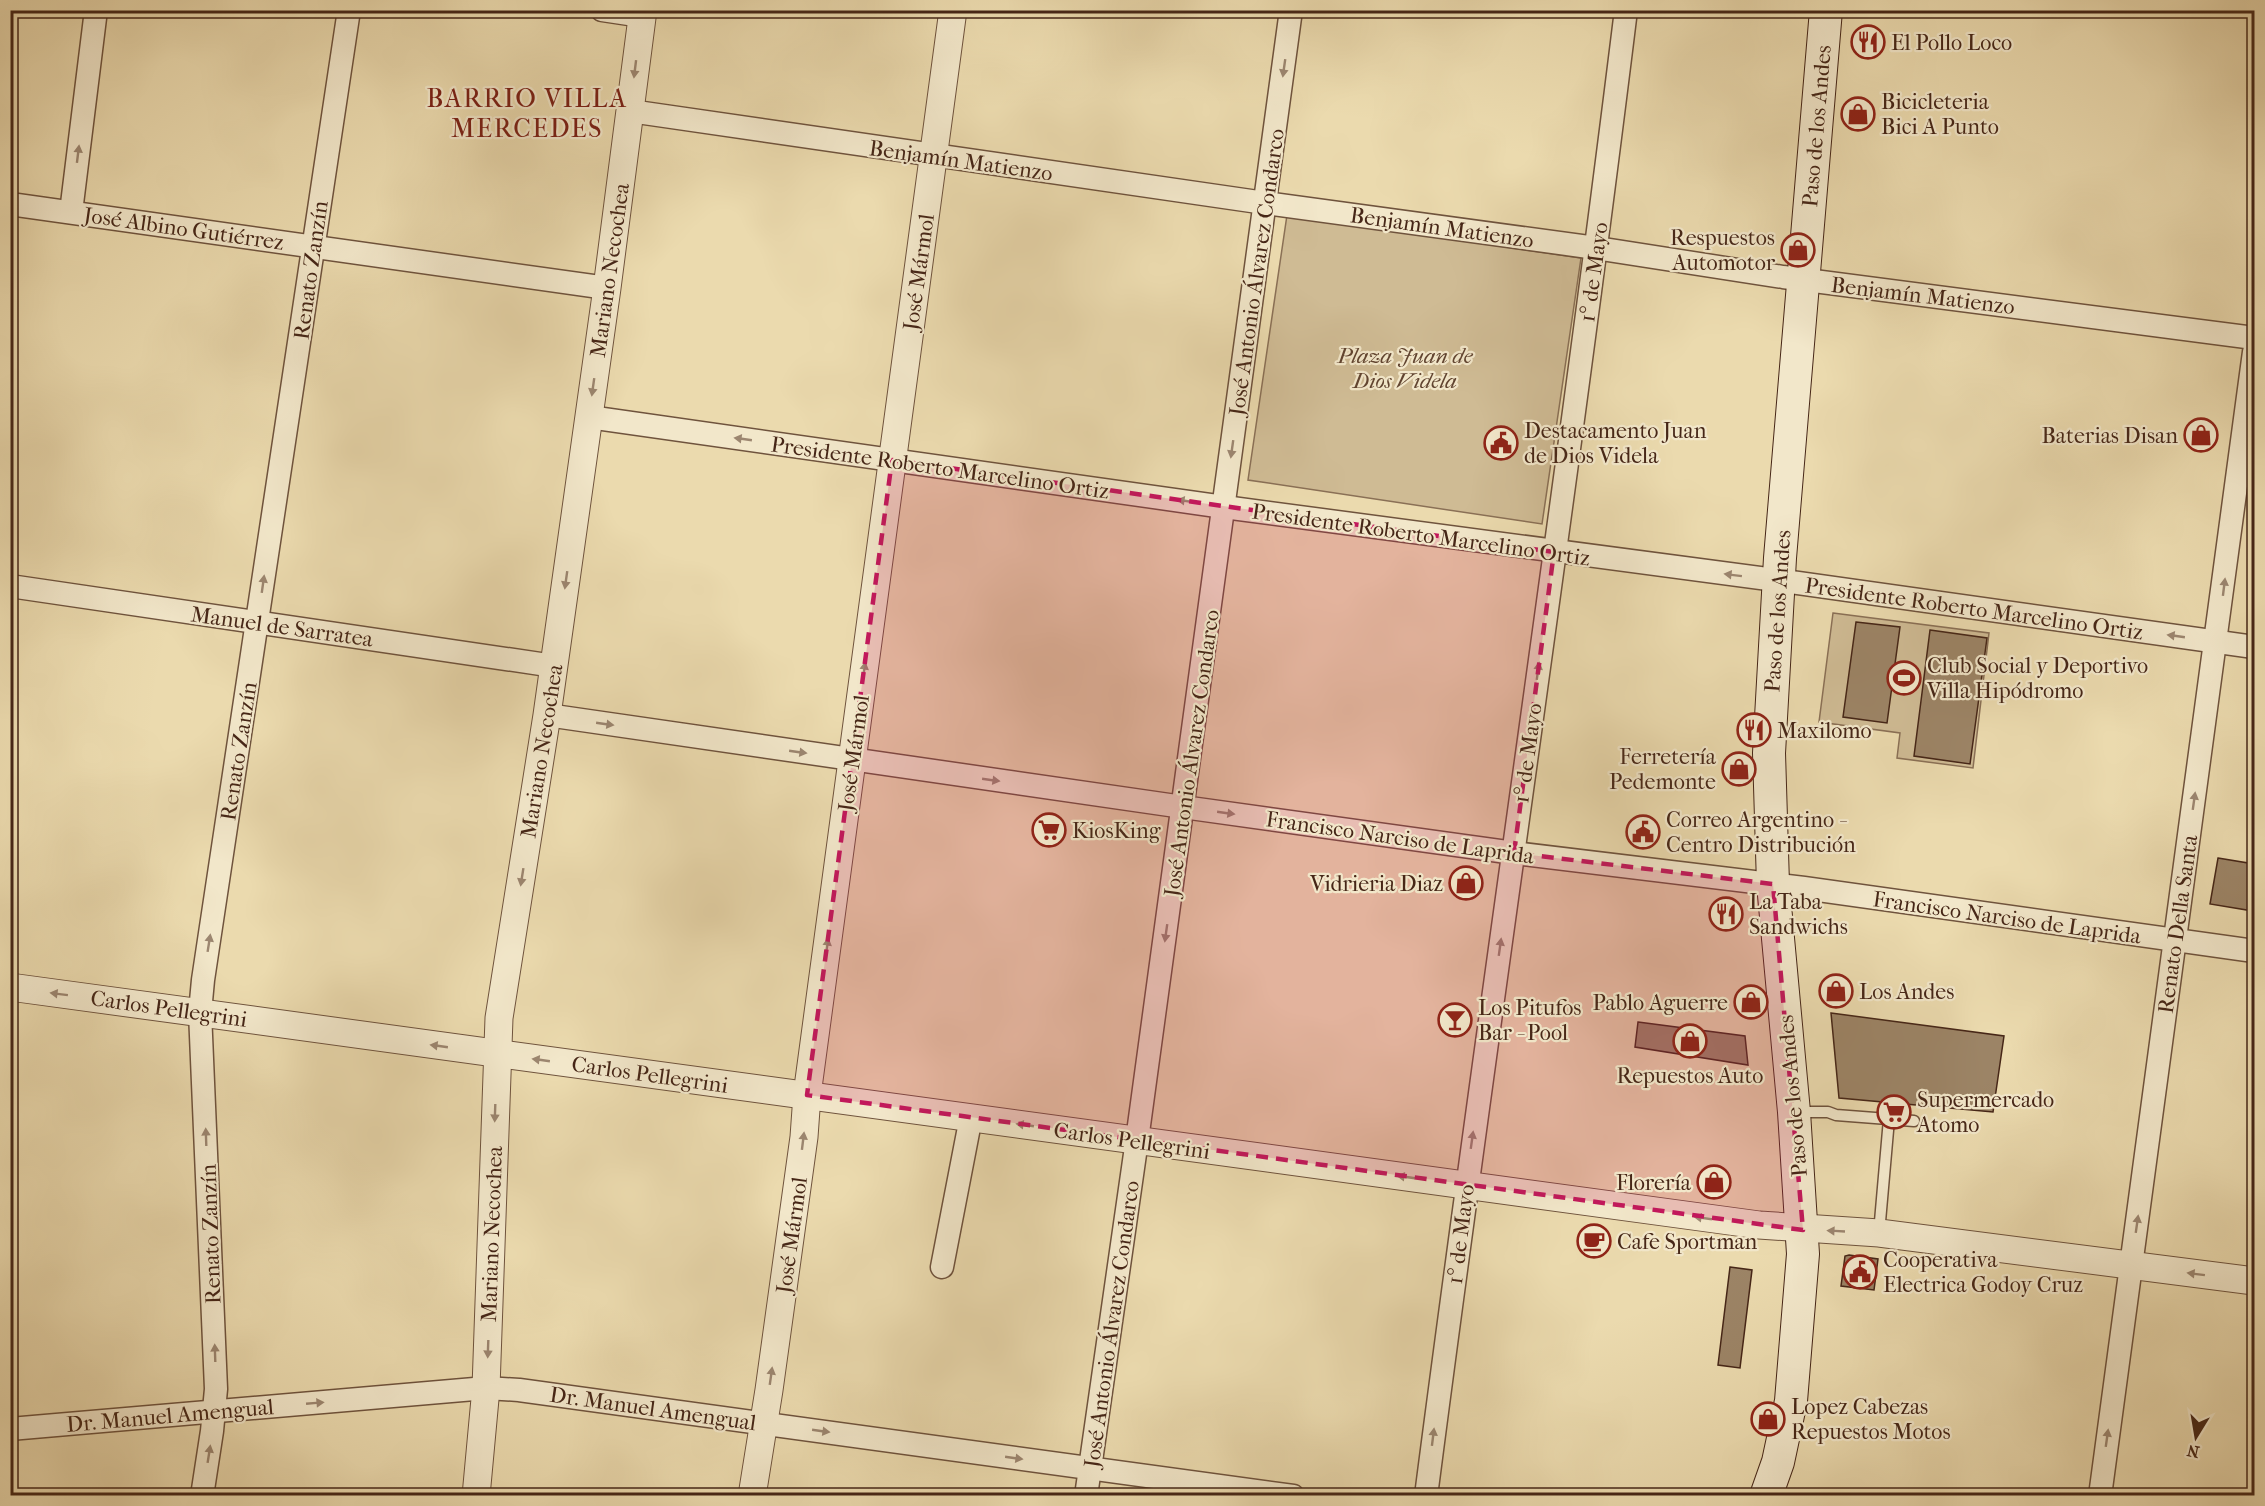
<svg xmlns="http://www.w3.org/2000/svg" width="2265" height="1506" viewBox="0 0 2265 1506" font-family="'IM FELL French Canon',serif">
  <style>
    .green { fill: #cfbb94; stroke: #8a7056; stroke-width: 1.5 }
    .building { fill: #9c8466; stroke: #462617; stroke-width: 1.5 }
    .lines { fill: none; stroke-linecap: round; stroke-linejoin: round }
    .service-casing { stroke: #6f533d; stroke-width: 13 }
    .minor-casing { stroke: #6f533d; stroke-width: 25 }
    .tertiary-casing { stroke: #6f533d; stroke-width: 29 }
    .secondary-casing { stroke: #462617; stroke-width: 34 }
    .service { stroke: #f2e7ca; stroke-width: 10 }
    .minor { stroke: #f2e7ca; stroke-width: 22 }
    .tertiary { stroke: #f2e7ca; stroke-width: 27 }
    .secondary { stroke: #f2e7ca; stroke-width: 32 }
    .oneway { fill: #9c8670 }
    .marked { fill: #c2185b; fill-opacity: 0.2; stroke: #c2185b; stroke-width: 4.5; stroke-dasharray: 12 8; stroke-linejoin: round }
    .labels { text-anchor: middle; stroke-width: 4.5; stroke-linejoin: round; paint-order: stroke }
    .poi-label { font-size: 22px; fill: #462617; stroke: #f2e7ca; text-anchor: start }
    .street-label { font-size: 22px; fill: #462617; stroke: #f2e7ca }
    .park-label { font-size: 22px; font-style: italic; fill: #614430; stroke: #f2e7ca }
    .quarter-label { font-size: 26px; letter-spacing: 1.5px; fill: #7a1f14; stroke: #f2e7ca }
  </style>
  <rect width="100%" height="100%" fill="#ebdaae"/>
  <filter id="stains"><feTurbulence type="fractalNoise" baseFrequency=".00333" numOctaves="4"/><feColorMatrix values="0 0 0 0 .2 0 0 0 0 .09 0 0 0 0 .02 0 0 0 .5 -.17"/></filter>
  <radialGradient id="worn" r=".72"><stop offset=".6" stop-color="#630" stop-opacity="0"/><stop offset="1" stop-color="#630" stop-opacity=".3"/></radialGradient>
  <!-- green -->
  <g class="green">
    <polygon points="1287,215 1581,258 1542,524 1248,480"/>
    <polygon points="1833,613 1989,633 1973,768 1897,758 1900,733 1819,722"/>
  </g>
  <!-- building -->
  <g class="building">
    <polygon points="1490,432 1513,434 1511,454 1488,452"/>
    <polygon points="1856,622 1900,627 1887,723 1843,717"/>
    <polygon points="1930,630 1987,638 1970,764 1914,756"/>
    <polygon points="2218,858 2254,864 2253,911 2210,904"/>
    <polygon points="1831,1013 2004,1036 1993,1112 1839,1098"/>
    <polygon points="1638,1022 1745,1036 1748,1065 1635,1047"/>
    <polygon points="1849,1255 1878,1259 1874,1290 1841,1286 1845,1256"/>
    <polygon points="1730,1267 1752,1270 1740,1368 1718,1365"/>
  </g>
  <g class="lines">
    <defs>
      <g id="service">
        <polyline points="1797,1112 1828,1112 1836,1115 1914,1121"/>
        <polyline points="1879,1233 1889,1119"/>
      </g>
      <g id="minor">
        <polyline points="602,10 642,16"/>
        <polyline points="630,111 1265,203 1596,248 1783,277 2254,338"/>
        <polyline points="10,204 607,288"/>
        <polyline points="71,212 96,10"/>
        <polyline points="589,417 1224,507 1798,583 2254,647"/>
        <polyline points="10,586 554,666"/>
        <polyline points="547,715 1183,807 1514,853 1804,888 2254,951"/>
        <polyline points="942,1267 971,1117"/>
        <polyline points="10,1429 486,1388 519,1390 1293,1496"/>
        <polyline points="202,1496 212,1431 216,1389 200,1012 203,980 349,10"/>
        <polyline points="1086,1496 1137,1140 1291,10"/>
        <path d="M1426 1496C1490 1000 1565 506 1626 10"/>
        <polyline points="2100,1496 2254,352"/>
      </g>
      <g id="tertiary">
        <polyline points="10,987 1759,1225 1879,1233 2254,1281"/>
        <polyline points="476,1496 486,1388 499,1018 547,715 607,288 643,10"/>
        <polyline points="752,1496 769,1390 804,1137 807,1095 953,10"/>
      </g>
      <polyline id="secondary" points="1766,1496 1778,1462 1791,1401 1803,1254 1794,1112 1773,884 1769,753 1780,558 1826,10"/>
    </defs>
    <!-- service casing -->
    <use href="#service" class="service-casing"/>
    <!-- minor casing -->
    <use href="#minor" class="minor-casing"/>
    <!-- tertiary casing -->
    <use href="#tertiary" class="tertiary-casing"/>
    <!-- secondary casing -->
    <use href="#secondary" class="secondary-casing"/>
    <!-- service -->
    <use href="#service" class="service"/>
    <!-- minor -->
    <use href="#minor" class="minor"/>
    <!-- tertiary -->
    <use href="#tertiary" class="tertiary"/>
    <!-- secondary -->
    <use href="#secondary" class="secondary"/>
  </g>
  <!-- one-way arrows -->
  <defs><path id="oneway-solid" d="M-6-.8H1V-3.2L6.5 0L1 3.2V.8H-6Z" transform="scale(1.5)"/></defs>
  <g class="oneway">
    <use href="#oneway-solid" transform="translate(1284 68) rotate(98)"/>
    <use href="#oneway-solid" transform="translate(635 69) rotate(97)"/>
    <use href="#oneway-solid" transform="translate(78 154) rotate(-83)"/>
    <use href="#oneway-solid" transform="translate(593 387) rotate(98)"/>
    <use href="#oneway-solid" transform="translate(743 439) rotate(-172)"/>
    <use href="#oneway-solid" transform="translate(1232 449) rotate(98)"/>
    <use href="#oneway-solid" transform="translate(1186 501) rotate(-172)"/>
    <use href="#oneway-solid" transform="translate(1733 575) rotate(-173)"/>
    <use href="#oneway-solid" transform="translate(566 580) rotate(98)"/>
    <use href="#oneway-solid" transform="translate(263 584) rotate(-82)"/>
    <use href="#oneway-solid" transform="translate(2224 587) rotate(-83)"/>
    <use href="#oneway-solid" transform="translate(2176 636) rotate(-172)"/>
    <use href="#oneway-solid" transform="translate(864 671) rotate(-82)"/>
    <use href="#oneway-solid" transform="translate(1538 671) rotate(-82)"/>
    <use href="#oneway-solid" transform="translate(605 724) rotate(8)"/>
    <use href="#oneway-solid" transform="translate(798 752) rotate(8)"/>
    <use href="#oneway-solid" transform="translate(991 780) rotate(8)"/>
    <use href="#oneway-solid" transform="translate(2194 801) rotate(-82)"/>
    <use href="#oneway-solid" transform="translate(1226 813) rotate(8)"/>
    <use href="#oneway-solid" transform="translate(522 877) rotate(99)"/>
    <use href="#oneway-solid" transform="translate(1166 933) rotate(98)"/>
    <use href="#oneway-solid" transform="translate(209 943) rotate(-81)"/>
    <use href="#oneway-solid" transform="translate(827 947) rotate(-82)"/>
    <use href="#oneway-solid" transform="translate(1500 947) rotate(-82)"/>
    <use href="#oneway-solid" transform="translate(59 994) rotate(-173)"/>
    <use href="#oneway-solid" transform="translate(439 1046) rotate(-172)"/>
    <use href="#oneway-solid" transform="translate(541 1060) rotate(-172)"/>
    <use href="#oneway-solid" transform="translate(495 1113) rotate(92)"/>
    <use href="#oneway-solid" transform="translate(1025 1125) rotate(-172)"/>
    <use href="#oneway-solid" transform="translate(206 1137) rotate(-92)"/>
    <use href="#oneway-solid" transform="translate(1472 1140) rotate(-82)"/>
    <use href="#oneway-solid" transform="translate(803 1141) rotate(-83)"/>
    <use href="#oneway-solid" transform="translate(1406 1177) rotate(-172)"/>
    <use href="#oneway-solid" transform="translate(1703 1218) rotate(-172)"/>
    <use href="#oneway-solid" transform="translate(2137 1224) rotate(-82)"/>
    <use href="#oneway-solid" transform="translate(1836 1231) rotate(-177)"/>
    <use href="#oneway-solid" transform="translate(2196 1274) rotate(-173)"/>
    <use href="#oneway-solid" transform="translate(488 1349) rotate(92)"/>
    <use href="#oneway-solid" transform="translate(215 1353) rotate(-92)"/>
    <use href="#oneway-solid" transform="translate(771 1376) rotate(-82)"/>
    <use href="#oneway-solid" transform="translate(315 1403) rotate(-5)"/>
    <use href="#oneway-solid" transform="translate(821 1431) rotate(8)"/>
    <use href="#oneway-solid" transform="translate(1433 1437) rotate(-83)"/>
    <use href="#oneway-solid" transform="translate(2107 1438) rotate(-82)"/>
    <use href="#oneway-solid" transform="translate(209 1454) rotate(-81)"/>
    <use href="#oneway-solid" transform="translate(1014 1458) rotate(8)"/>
  </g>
  <!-- marked area -->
  <path class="marked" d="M892 460 1554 552 1514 853 1773 884 1803 1230 807 1095Z"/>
  <!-- icons -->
  <defs>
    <symbol id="restaurant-ring" viewBox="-11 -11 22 22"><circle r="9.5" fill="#f2e7ca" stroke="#8f2418" stroke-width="1.5"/><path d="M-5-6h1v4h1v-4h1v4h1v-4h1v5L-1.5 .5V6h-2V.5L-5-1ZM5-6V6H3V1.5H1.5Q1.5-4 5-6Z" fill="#8f2418"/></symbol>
    <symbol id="shop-ring" viewBox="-11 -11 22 22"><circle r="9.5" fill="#f2e7ca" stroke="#8f2418" stroke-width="1.5"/><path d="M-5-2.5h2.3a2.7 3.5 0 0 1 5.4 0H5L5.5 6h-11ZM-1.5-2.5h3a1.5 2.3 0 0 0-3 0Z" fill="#8f2418"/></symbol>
    <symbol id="civic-ring" viewBox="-11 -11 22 22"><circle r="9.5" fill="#f2e7ca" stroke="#8f2418" stroke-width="1.5"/><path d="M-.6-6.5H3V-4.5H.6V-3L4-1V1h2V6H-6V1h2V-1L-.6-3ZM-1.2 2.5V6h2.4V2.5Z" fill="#8f2418"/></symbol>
    <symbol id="stadium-ring" viewBox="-11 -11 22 22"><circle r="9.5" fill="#f2e7ca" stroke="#8f2418" stroke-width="1.5"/><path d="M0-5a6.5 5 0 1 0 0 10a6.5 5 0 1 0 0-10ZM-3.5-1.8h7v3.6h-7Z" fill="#8f2418"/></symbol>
    <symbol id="supermarket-ring" viewBox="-11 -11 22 22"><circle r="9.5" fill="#f2e7ca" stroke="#8f2418" stroke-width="1.5"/><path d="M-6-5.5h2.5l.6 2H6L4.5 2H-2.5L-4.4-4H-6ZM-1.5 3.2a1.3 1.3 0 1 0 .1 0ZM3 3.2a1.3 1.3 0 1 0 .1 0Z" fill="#8f2418"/></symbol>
    <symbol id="bar-ring" viewBox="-11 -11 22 22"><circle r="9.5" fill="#f2e7ca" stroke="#8f2418" stroke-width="1.5"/><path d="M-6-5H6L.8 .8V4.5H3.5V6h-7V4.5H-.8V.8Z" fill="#8f2418"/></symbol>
    <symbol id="cafe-ring" viewBox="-11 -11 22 22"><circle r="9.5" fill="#f2e7ca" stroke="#8f2418" stroke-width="1.5"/><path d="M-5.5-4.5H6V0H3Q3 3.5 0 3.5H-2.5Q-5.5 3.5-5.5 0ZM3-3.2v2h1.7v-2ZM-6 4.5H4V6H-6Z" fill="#8f2418"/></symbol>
  </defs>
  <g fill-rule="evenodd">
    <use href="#restaurant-ring" x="1849" y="23" width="38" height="38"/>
    <use href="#shop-ring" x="1839" y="95" width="38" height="38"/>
    <use href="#shop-ring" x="1779" y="231" width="38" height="38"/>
    <use href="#shop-ring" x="2182" y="416" width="38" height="38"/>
    <use href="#civic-ring" x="1482" y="424" width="38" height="38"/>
    <use href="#stadium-ring" x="1885" y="659" width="38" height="38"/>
    <use href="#restaurant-ring" x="1735" y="711" width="38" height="38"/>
    <use href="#shop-ring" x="1720" y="750" width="38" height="38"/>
    <use href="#supermarket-ring" x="1030" y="811" width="38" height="38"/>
    <use href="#civic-ring" x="1624" y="813" width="38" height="38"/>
    <use href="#shop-ring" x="1447" y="864" width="38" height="38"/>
    <use href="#restaurant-ring" x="1707" y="895" width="38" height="38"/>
    <use href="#shop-ring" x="1817" y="972" width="38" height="38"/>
    <use href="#shop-ring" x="1732" y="983" width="38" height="38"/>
    <use href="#bar-ring" x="1436" y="1001" width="38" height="38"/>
    <use href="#shop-ring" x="1671" y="1022" width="38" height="38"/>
    <use href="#supermarket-ring" x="1875" y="1093" width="38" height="38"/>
    <use href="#shop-ring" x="1695" y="1163" width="38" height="38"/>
    <use href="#cafe-ring" x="1575" y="1222" width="38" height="38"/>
    <use href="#civic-ring" x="1841" y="1253" width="38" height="38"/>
    <use href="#shop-ring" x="1749" y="1400" width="38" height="38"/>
  </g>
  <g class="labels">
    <!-- poi labels -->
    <g class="poi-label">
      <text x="1891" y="50">El Pollo Loco</text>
      <text x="1881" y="109">Bicicleteria<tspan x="1881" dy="25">Bici A Punto</tspan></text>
      <text x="1775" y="245" text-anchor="end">Respuestos<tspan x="1775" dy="25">Automotor</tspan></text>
      <text x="1524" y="438">Destacamento Juan<tspan x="1524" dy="25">de Dios Videla</tspan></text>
      <text x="2178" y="443" text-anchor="end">Baterias Disan</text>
      <text x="1927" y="673">Club Social y Deportivo<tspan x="1927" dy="25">Villa Hipódromo</tspan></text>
      <text x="1777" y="738">Maxilomo</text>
      <text x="1716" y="764" text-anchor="end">Ferretería<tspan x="1716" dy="25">Pedemonte</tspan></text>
      <text x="1666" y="827">Correo Argentino -<tspan x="1666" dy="25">Centro Distribución</tspan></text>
      <text x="1072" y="838">KiosKing</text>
      <text x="1443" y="891" text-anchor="end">Vidrieria Diaz</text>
      <text x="1749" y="909">La Taba<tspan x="1749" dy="25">Sandwichs</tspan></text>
      <text x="1859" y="999">Los Andes</text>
      <text x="1728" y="1010" text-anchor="end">Pablo Aguerre</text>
      <text x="1478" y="1015">Los Pitufos<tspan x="1478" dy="25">Bar - Pool</tspan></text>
      <text x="1690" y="1083" text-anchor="middle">Repuestos Auto</text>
      <text x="1917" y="1107">Supermercado<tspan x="1917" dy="25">Atomo</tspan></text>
      <text x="1691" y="1190" text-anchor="end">Florería</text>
      <text x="1617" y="1249">Cafe Sportman</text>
      <text x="1883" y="1267">Cooperativa<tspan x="1883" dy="25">Electrica Godoy Cruz</tspan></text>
      <text x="1791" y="1414">Lopez Cabezas<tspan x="1791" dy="25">Repuestos Motos</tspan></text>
    </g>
    <!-- street labels -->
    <g class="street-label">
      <text transform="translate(1816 126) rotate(-85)" y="8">Paso de los Andes</text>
      <text transform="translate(961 160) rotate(8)" y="8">Benjamín Matienzo</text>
      <text transform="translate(1442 227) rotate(8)" y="8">Benjamín Matienzo</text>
      <text transform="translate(184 228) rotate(8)" y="8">José Albino Gutiérrez</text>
      <text transform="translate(310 270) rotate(-82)" y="8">Renato Zanzín</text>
      <text transform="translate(609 270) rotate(-82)" y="8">Mariano Necochea</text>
      <text transform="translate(918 272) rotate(-82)" y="8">José Mármol</text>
      <text transform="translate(1256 272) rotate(-82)" y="8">José Antonio Álvarez Condarco</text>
      <text transform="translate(1593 272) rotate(-82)" y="8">1° de Mayo</text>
      <text transform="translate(1923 295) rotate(7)" y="8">Benjamín Matienzo</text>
      <text transform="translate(940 467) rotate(8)" y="8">Presidente Roberto Marcelino Ortiz</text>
      <text transform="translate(1421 534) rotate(8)" y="8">Presidente Roberto Marcelino Ortiz</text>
      <text transform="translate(1974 608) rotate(8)" y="8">Presidente Roberto Marcelino Ortiz</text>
      <text transform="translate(1777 611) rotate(-86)" y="8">Paso de los Andes</text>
      <text transform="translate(282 626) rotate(8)" y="8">Manuel de Sarratea</text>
      <text transform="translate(238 751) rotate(-81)" y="8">Renato Zanzín</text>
      <text transform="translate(541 751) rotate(-81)" y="8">Mariano Necochea</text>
      <text transform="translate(853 753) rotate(-82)" y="8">José Mármol</text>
      <text transform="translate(1191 753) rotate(-82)" y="8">José Antonio Álvarez Condarco</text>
      <text transform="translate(1527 753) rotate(-82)" y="8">1° de Mayo</text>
      <text transform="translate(1400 837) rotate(8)" y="8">Francisco Narciso de Laprida</text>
      <text transform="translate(2007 917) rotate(8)" y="8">Francisco Narciso de Laprida</text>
      <text transform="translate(2177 924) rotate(-82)" y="8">Renato Della Santa</text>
      <text transform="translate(169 1008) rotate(8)" y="8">Carlos Pellegrini</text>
      <text transform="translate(650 1074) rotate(8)" y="8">Carlos Pellegrini</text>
      <text transform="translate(1792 1096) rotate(-95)" y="8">Paso de los Andes</text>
      <text transform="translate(1132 1140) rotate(8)" y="8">Carlos Pellegrini</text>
      <text transform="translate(210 1234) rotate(-92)" y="8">Renato Zanzín</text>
      <text transform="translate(491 1234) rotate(-88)" y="8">Mariano Necochea</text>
      <text transform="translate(1460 1234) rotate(-83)" y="8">1° de Mayo</text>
      <text transform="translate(791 1235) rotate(-82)" y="8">José Mármol</text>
      <text transform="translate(1111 1324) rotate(-82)" y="8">José Antonio Álvarez Condarco</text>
      <text transform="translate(653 1408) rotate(8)" y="8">Dr. Manuel Amengual</text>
      <text transform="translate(170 1415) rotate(-5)" y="8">Dr. Manuel Amengual</text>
    </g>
    <!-- park labels -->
    <g class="park-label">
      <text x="1405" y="363">Plaza Juan de<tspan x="1405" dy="25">Dios Videla</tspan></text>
    </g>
    <!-- quarter labels -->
    <g class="quarter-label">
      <text x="527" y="107">BARRIO VILLA<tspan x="527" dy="30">MERCEDES</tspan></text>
    </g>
  </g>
  <!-- margin -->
  <rect width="2265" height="1506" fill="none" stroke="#ebdaae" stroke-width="36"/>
  <rect x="12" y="12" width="2241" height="1482" fill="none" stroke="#462617" stroke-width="3"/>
  <rect x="18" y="18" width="2229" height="1470" fill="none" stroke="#462617" stroke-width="1.5"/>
  <!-- north arrow -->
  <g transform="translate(2196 1437) rotate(191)" stroke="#f2e7ca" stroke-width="4.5" paint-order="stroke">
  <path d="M0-4.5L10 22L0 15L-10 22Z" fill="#462617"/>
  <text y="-9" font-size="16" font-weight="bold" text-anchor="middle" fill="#462617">N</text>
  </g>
  <rect width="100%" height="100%" filter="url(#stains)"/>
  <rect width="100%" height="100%" fill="url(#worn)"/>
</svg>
